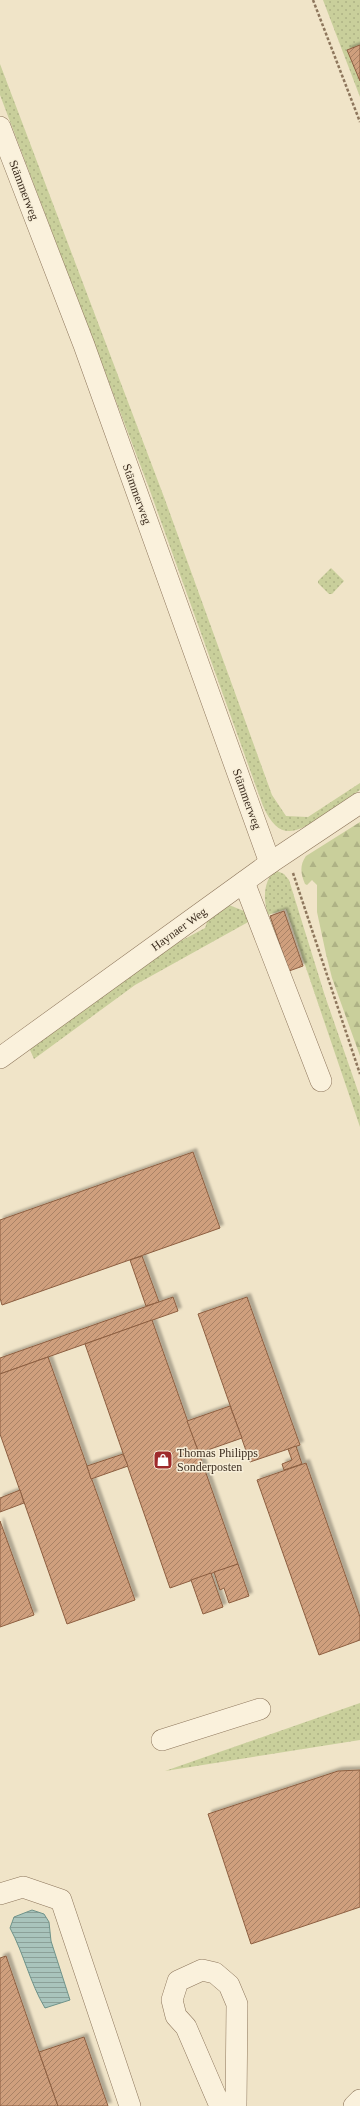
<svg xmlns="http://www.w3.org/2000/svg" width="360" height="2106" viewBox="0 0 360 2106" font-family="'Times New Roman',serif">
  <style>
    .grass { fill: url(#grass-dots) }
    .forest { fill: url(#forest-firs) }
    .water { fill: url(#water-rules); stroke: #6f938a }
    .building { fill: url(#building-hatch); stroke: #8d5f41; filter: url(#shadow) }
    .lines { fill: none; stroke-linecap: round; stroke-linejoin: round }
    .minor-casing { stroke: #8d765c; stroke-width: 22 }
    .path { stroke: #8d765c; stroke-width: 2.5; stroke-dasharray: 3 2; stroke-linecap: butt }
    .minor { stroke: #faf1dc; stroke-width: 21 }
    .labels { text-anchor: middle; stroke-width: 3; stroke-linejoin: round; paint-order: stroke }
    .street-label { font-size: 12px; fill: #3d2e20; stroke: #f7eed8 }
    .poi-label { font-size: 12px; fill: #3d2e20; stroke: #f7eed8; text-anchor: start }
  </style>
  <defs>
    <pattern id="grass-dots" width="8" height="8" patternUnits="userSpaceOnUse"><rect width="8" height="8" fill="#c9cf9b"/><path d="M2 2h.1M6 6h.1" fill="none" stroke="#aeb285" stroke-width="1.8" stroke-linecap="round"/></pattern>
    <pattern id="forest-firs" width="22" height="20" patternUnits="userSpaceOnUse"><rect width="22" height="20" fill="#c9cf9b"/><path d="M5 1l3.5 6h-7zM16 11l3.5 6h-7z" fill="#aeb285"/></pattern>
    <pattern id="water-rules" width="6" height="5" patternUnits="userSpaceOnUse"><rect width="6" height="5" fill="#a9c4bc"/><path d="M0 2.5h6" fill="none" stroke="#8ba098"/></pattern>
    <pattern id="building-hatch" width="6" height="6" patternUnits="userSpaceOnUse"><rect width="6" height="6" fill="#cf9f7d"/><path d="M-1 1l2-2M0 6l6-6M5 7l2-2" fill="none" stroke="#a98266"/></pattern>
    <filter id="shadow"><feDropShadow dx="3.5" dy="-3.5" stdDeviation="1" flood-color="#0004"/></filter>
  </defs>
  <rect width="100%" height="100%" fill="#f0e4c8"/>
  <!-- grass -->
  <g class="grass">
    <polygon points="323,0 360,0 360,97"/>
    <path d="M0 64 164 497 272 795 286 816 308 817 360 783V790C347 799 334 808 321 817 294 835 278 840 263 806L149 488 0 95Z"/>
    <polygon points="331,568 344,581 332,594 329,594 318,583 318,581"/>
    <path d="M277 871 284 874 289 880 325 996 360 1097V1127L286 909 268 915C264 901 263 889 270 876Z"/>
    <polygon points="229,905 244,911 250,921 135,985 34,1059 30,1050 33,1046 177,943 205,928 208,919"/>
    <polygon points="360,1703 360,1740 165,1771"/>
  </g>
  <!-- forest -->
  <path class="forest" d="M360 822V1056L332 978 326 954 317 912V885L312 880 307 885 305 884C301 874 299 866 306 856Z"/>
  <!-- water -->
  <path class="water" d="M32 1910 44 1914 49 1922 51 1941 70 2000 45 2008C30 1983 24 1954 10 1928L14 1917Z"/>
  <!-- building -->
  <g class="building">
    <polygon points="360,45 360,81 347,50"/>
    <polygon points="284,911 303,966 289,971 270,916"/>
    <polygon points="193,1152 220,1228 2,1305 0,1298 0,1220"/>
    <polygon points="142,1256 159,1302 146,1306 130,1260"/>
    <polygon points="173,1297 178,1311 0,1374 0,1358"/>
    <polygon points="247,1297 300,1445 250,1462 198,1314"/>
    <polygon points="152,1320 238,1564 170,1588 85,1344"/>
    <polygon points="48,1357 135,1600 67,1624 0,1434 0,1374"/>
    <polygon points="230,1406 242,1438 199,1453 187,1421"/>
    <polygon points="296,1446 302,1464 284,1470 282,1464 292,1460 288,1449"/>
    <polygon points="123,1454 128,1466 91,1479 87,1466"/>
    <polygon points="306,1463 360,1617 360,1640 319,1655 257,1480"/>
    <polygon points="20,1490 24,1503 0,1512 0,1498"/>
    <polygon points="0,1521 34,1615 0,1627"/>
    <polygon points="238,1564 249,1596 229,1603 224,1588 220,1590 214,1572"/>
    <polygon points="211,1573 223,1607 203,1614 191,1580"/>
    <polygon points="360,1770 360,1907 251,1944 208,1814 338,1771"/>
    <polygon points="6,1956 39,2052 58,2106 0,2106 0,1958"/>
    <polygon points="84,2037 108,2106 58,2106 39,2052"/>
  </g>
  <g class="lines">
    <defs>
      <g id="minor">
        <polyline points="0,127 84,345 270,863"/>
        <polyline points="244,882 321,1081"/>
        <polyline points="0,1058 270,863 360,803"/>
        <polyline points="162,1740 260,1709"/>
        <polyline points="0,1894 23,1887 61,1900 130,2106"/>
        <polyline points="220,2106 186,2027 176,2016 172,2000 178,1981 202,1970 215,1973 229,1985 237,2004 236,2106"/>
        <polyline points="354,2106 360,2100"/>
      </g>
    </defs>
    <!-- minor casing -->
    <use href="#minor" class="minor-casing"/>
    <!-- path -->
    <g class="path">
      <polyline points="313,0 360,122"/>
      <polyline points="293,873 360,1074"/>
    </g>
    <!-- minor -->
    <use href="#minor" class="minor"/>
  </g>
  <!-- icons -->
  <defs>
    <symbol id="shop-square" viewBox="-11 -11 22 22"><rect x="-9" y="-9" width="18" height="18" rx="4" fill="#9e2a2b" stroke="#f7eed8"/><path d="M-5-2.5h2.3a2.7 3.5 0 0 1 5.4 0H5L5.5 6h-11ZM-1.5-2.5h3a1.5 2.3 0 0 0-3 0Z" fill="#fff"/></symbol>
  </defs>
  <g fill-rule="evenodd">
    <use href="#shop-square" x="152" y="1449" width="22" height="22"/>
  </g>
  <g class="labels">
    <!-- street labels -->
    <g class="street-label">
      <text transform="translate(24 190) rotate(69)" y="4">Stämmerweg</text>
      <text transform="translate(137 494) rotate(70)" y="4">Stämmerweg</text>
      <text transform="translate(247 799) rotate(70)" y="4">Stämmerweg</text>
      <text transform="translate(179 929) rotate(-36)" y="4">Haynaer Weg</text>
    </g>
    <!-- poi labels -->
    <g class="poi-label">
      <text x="177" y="1457">Thomas Philipps<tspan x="177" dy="14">Sonderposten</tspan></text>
    </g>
  </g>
</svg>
